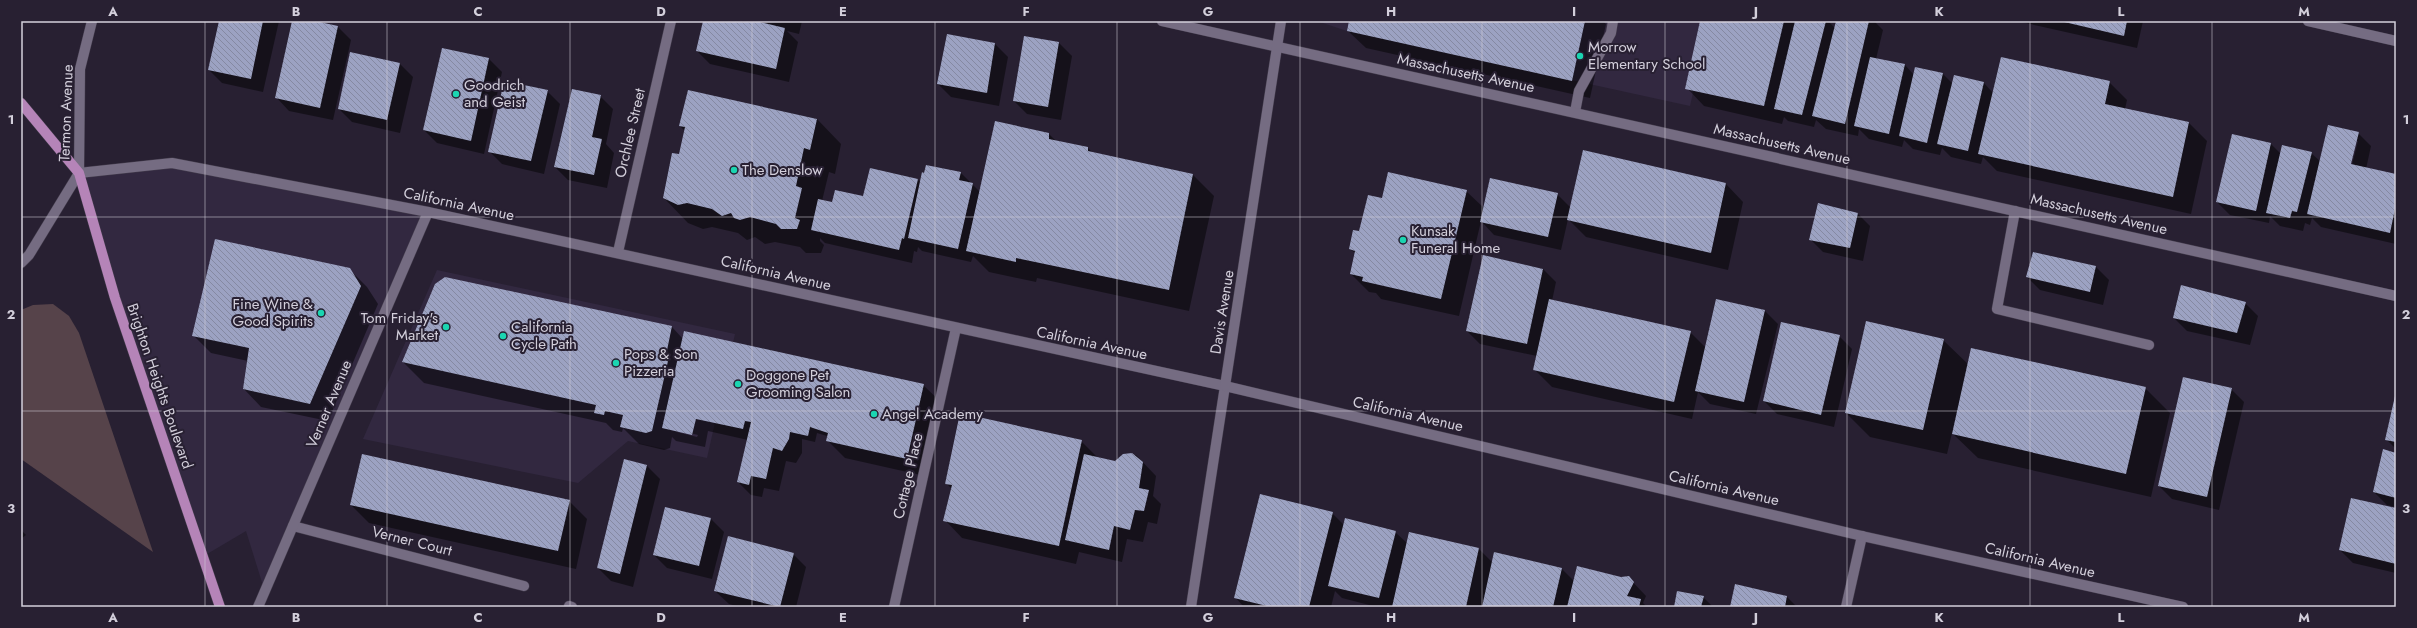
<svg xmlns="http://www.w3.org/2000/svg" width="2417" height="628" viewBox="0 0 2417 628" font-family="Jost,sans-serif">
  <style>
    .built { fill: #322840 }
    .garden { fill: #56434a }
    .shadow { fill: #0007; fill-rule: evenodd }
    .building { fill: url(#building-back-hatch) }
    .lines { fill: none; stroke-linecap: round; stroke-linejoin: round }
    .lane-casing { stroke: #433c4c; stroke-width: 11 }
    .street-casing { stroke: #433c4c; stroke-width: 11 }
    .secondary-casing { stroke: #433c4c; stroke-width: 11 }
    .primary-casing { stroke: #433c4c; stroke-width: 11 }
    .lane { stroke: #756c82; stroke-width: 10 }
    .street { stroke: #756c82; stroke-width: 10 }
    .secondary { stroke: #756c82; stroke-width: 10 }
    .primary { stroke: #b584b8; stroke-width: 10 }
    .grid { fill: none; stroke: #d3cfdb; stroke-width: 1; stroke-opacity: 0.55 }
    .poi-dot { fill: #1bd5b1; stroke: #282032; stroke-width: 1.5 }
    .labels { text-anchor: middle; stroke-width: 4; stroke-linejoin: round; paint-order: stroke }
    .poi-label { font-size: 15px; fill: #d3cfdb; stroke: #282032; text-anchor: start }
    .street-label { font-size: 15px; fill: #d3cfdb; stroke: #282032 }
    .neatline { fill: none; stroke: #d3cfdb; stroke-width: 1.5 }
    .grid-label { font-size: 13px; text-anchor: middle; font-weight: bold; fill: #d3cfdb }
  </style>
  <defs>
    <pattern id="building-back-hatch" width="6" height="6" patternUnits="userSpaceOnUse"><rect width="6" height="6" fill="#9ca2c2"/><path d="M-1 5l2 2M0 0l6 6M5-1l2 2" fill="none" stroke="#8589a2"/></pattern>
  </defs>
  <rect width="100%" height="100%" fill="#282032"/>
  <!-- built -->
  <g class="built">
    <polygon points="1317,21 1709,21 1690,106 1347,31"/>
    <polygon points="172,163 428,212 265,592 246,531 202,557 79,173"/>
    <polygon points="437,270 735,334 707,458 628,441 578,483 363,439"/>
  </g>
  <!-- garden -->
  <polygon class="garden" points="53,304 69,316 79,333 153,552 21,459 21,310 33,305"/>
  <!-- shadow -->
  <g class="shadow">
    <polygon points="220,21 279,21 263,92 222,83 209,70"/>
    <polygon points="293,21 311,21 338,27 351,40 333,120 289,111 276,97"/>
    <polygon points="704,21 802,21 799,34 787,31 798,42 789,82 710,64 697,51"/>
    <polygon points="1350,21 1603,21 1606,24 1590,98 1366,48 1348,31"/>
    <polygon points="1701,21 1828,21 1835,28 1837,21 1874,21 1883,30 1876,59 1905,65 1914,75 1916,68 1943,74 1953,84 1954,77 1984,83 1993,93 2109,82 2127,100 2125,109 2189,123 2207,141 2191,214 1997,171 1983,157 1981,164 1951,157 1942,148 1940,155 1913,149 1904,140 1902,147 1869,139 1859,129 1858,136 1826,129 1816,120 1814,127 1788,121 1784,117 1782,124 1704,106 1687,88"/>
    <polygon points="2017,21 2143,21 2137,48"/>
    <polygon points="947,36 995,44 1008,57 999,106 951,97 938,84"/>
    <polygon points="1059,43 1072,56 1061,120 1027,114 1014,101"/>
    <polygon points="442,49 489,59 502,72 484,154 437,143 424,130"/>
    <polygon points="400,64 413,77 400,133 352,122 339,109"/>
    <polygon points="547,91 560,104 544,174 502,164 489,151"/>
    <polygon points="688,91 817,119 841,144 835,174 829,172 822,201 833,204 864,197 918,180 921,183 961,173 980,192 1049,134 1056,141 1088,148 1094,154 1193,175 1214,196 1189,311 1037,278 1036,282 989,272 973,256 971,262 922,251 918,247 917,252 914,251 912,263 825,243 820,238 820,241 824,245 821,253 806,253 800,247 775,242 765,244 755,237 747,240 738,233 712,227 703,229 688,223 664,198 679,156 685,131 680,126"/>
    <polygon points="600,96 613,109 606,144 614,153 607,188 568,180 555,167 568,107"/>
    <path d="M2358 133 2371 146 2366 169 2396 175V244L2321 227 2312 218 2310 225 2305 223 2303 231 2280 226 2270 216 2269 223 2230 215 2217 202 2232 136 2271 144 2281 154 2311 153 2321 162ZM2356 141H2358L2351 169H2349Z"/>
    <polygon points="1726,184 1743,202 1728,270 1586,237 1568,219 1561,250 1494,235 1481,221 1459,316 1381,299 1376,293 1369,292 1351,274 1356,254 1350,249 1383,199 1466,191 1484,208 1557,194 1571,208"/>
    <polygon points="1857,213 1870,226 1863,261 1823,252 1810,239"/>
    <polygon points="1484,256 1543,269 1556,282 1552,301 1690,332 1706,348 1765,311 1778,324 1756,414 1710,404 1698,392 1692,419 1552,387 1534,369 1537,356 1480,344 1467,331"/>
    <polygon points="2096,267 2109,280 2103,305 2040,290 2027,277"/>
    <polygon points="349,269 367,287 378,304 328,421 261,407 244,389 248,361 211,353 193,335"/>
    <polygon points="2245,303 2258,316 2250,345 2187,331 2174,318"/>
    <path d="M672 327 683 339 685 332 923 385 941 402 925 476 845 458 828 441 827 436 817 433 815 442 802 439V453L796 463 786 461 779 491 764 488 762 497 751 495 738 482 748 440 708 431 705 447 676 441 672 437 670 448 664 450 639 444 623 428 622 432 613 430 606 423 424 383 403 362ZM677 430 698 435 697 437 677 432Z"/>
    <polygon points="1839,336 1852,349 1834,427 1777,414 1764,401"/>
    <polygon points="1943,340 1969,365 2145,388 2170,413 2151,497 1978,458 1952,433 1947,454 1870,437 1846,413"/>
    <polygon points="2231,389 2244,402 2219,510 2172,499 2159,486"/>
    <polygon points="2396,398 2396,449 2386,439"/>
    <polygon points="1081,441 1098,458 1116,462 1123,455 1136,455 1156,476 1153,496 1161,504 1157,524 1148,522 1143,542 1127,539 1122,562 1079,552 1076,564 962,538 945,520 952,489 946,483"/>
    <polygon points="2396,454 2396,573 2353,563 2340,550 2395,509 2395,507 2387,505 2374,492"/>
    <polygon points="647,466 660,479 633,587 611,581 598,568"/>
    <polygon points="569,501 587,519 576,569 369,523 351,505"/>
    <polygon points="666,508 711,519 724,532 712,579 667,568 654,555"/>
    <polygon points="1332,513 1344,525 1395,532 1407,543 1479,549 1493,563 1561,568 1574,581 1628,577 1646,596 1643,603 1647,607 1377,607 1342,598 1335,591 1331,607 1244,607 1235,597"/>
    <polygon points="21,530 26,535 21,539"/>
    <polygon points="793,554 806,567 796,607 740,607 729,604 715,591"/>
    <polygon points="1703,597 1713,607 1675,607"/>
    <polygon points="1787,597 1797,607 1731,607"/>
  </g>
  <!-- building -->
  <g class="building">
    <polygon points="219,21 263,21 251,79 208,70"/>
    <polygon points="292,21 315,21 338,26 320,108 275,98"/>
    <polygon points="703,21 756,21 785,28 776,69 696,51"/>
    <polygon points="1349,21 1585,21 1572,81 1347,31"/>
    <polygon points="1700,21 1784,21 1764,106 1685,89"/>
    <polygon points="1795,21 1826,21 1802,115 1774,109"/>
    <polygon points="1836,21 1869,21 1845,124 1812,116"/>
    <polygon points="2060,21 2127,21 2124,36"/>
    <polygon points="947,34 995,43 987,93 937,84"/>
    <polygon points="1024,36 1059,42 1048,107 1013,101"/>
    <polygon points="442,48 489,58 471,141 423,130"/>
    <polygon points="350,52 400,63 387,120 338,109"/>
    <polygon points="1870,57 1905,64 1889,134 1854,126"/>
    <polygon points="2001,57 2110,81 2105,104 2189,122 2173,197 1978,154"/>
    <polygon points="1915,67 1943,73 1927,143 1899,136"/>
    <polygon points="1954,75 1984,82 1968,151 1937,144"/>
    <polygon points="504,81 548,90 531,161 488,152"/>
    <polygon points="572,89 601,95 592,137 602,139 594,175 554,167"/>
    <polygon points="688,90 817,119 810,150 804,148 796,186 802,188 795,218 800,220 797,229 781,229 776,224 750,217 740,220 734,218 731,213 722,216 712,209 687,203 678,205 663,198 672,153 679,154 685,127 679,126"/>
    <polygon points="995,121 1049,133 1049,139 1088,147 1088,151 1193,174 1169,290 1016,258 1016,262 966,251"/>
    <polygon points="2328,125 2359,132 2351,164 2396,174 2396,204 2390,233 2307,214"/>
    <polygon points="2232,134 2271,143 2256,211 2216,202"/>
    <polygon points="2282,145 2312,152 2297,212 2292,211 2290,218 2266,213"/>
    <polygon points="1583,150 1726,183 1711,253 1567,220"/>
    <polygon points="926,165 961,172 959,180 973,183 958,249 908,238 922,172 924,173"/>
    <polygon points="870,168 918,179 904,239 902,238 899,250 811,230 818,199 832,202 835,190 863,196"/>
    <polygon points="1388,172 1467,190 1441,299 1362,281 1363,277 1350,274 1355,251 1349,249 1353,230 1359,231 1368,195 1382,198"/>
    <polygon points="1490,178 1558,193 1548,237 1480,222"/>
    <polygon points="1818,203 1858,213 1850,248 1809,240"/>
    <polygon points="215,239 350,268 361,286 310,404 243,389 249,348 192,336"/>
    <polygon points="2033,252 2096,266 2090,292 2026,277"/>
    <polygon points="1483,255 1543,269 1527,344 1466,331"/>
    <polygon points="445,277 672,326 665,360 668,361 652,431 646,433 620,427 623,415 605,411 604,415 594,413 596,405 402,362 435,284"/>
    <polygon points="2181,285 2246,302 2237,333 2173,318"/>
    <polygon points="1549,299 1691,331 1674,402 1533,370"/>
    <polygon points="1716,299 1765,310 1744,402 1695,391"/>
    <polygon points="1866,321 1944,339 1923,430 1845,413"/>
    <polygon points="1781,322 1840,335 1821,415 1763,401"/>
    <polygon points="684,331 924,384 907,459 826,441 828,433 810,427 808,436 790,432 789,439 782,451 773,448 766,479 751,476 749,485 737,482 751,422 745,421 743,429 696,419 692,435 662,428"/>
    <polygon points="1971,348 2146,387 2126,474 1952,434"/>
    <polygon points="2183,377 2232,388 2207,497 2158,486"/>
    <polygon points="2395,396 2396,396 2396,442 2385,440"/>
    <polygon points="960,413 1082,440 1059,546 943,521 952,485 945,484"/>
    <polygon points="2383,449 2396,453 2396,498 2373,492"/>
    <polygon points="1132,453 1143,462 1139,488 1149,490 1144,511 1135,510 1130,530 1114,526 1109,550 1065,540 1084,454 1115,461 1123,454"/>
    <polygon points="362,454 570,500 558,551 350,505"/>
    <polygon points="624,459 647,465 620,574 597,568"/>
    <polygon points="1260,494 1333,512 1309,607 1271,607 1234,598"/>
    <polygon points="2351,498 2396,508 2396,564 2339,550"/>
    <polygon points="665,507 711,518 699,566 653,555"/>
    <polygon points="1345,518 1396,531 1379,598 1328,586"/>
    <polygon points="1409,532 1479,548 1466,607 1392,607"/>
    <polygon points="728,536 794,553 780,607 714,591"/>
    <polygon points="1494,552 1562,568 1553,607 1482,607"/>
    <polygon points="1577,566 1621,577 1629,576 1634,582 1627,596 1641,599 1639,607 1567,607"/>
    <polygon points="1735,584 1787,596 1785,607 1730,607"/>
    <polygon points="1677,591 1704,596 1701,607 1674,607"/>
  </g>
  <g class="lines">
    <defs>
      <g id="lane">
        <polyline points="2308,21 2396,41"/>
        <polyline points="1575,112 1579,91 1611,33 1613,21"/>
        <polyline points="2015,211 1997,309 2149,345"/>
      </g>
      <g id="street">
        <polyline points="1162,21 2396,296"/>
        <polyline points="618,252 671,21"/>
        <polyline points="21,263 29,255 79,173"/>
        <polyline points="293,526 524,586"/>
        <polyline points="569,606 572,607"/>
        <polyline points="258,607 428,212"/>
        <polyline points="894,607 956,328"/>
        <polyline points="1191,607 1225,386"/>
        <polyline points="1846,607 1862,536"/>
      </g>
      <g id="secondary">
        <polyline points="92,21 80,69 79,173 172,163 428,212 1225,386 1862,536 2183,607"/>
        <polyline points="1225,386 1281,21"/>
      </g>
      <polyline id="primary" points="21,103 79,173 115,298 220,607"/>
    </defs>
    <!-- lane casing -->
    <use href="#lane" class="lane-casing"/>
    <!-- street casing -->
    <use href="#street" class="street-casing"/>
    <!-- secondary casing -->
    <use href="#secondary" class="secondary-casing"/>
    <!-- primary casing -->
    <use href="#primary" class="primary-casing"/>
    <!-- lane -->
    <use href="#lane" class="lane"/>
    <!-- street -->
    <use href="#street" class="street"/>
    <!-- secondary -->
    <use href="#secondary" class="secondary"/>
    <!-- primary -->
    <use href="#primary" class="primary"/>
  </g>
  <!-- grid -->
  <path class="grid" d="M205 21V607M387 21V607M570 21V607M752 21V607M935 21V607M1117 21V607M1300 21V607M1482 21V607M1665 21V607M1847 21V607M2030 21V607M2212 21V607M21 217H2396M21 411H2396"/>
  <!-- markers -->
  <g class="poi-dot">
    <circle cx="1580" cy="56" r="4"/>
    <circle cx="456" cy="94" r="4"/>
    <circle cx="734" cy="170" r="4"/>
    <circle cx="1403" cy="240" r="4"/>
    <circle cx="321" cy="313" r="4"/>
    <circle cx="446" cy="327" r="4"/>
    <circle cx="503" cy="336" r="4"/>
    <circle cx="616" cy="363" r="4"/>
    <circle cx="738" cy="384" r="4"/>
    <circle cx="874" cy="414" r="4"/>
  </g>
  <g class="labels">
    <!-- poi labels -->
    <g class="poi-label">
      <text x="1588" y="52">Morrow<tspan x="1588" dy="17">Elementary School</tspan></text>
      <text x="464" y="90">Goodrich<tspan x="464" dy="17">and Geist</tspan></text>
      <text x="742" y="175">The Denslow</text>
      <text x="1411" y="236">Kunsak<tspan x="1411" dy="17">Funeral Home</tspan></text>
      <text x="313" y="309" text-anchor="end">Fine Wine &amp;<tspan x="313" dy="17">Good Spirits</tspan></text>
      <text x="438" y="323" text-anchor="end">Tom Friday's<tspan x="438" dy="17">Market</tspan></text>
      <text x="511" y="332">California<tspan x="511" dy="17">Cycle Path</tspan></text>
      <text x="624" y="359">Pops &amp; Son<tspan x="624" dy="17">Pizzeria</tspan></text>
      <text x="746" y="380">Doggone Pet<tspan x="746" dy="17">Grooming Salon</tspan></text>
      <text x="882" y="419">Angel Academy</text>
    </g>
    <!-- street labels -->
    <g class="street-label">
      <text transform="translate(1466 73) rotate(12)" y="5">Massachusetts Avenue</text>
      <text transform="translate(66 113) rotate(-88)" y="5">Termon Avenue</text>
      <text transform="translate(630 133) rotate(-77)" y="5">Orchlee Street</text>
      <text transform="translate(1782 144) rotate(13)" y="5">Massachusetts Avenue</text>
      <text transform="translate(459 204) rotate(12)" y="5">California Avenue</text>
      <text transform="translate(2099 214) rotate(13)" y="5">Massachusetts Avenue</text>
      <text transform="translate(776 273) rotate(13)" y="5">California Avenue</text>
      <text transform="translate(1222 312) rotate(-81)" y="5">Davis Avenue</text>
      <text transform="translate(1092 343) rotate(12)" y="5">California Avenue</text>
      <text transform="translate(160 386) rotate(71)" y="5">Brighton Heights Boulevard</text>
      <text transform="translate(329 404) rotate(-67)" y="5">Verner Avenue</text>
      <text transform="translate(1408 414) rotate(13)" y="5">California Avenue</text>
      <text transform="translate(908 476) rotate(-77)" y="5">Cottage Place</text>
      <text transform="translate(1724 488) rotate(13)" y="5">California Avenue</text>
      <text transform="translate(412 541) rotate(14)" y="5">Verner Court</text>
      <text transform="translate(2040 560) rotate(13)" y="5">California Avenue</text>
    </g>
  </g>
  <!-- border -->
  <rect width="2417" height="628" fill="none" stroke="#282032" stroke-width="44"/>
  <rect x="22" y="22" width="2373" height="584" class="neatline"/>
  <g class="grid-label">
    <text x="113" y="16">A</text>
    <text x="296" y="16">B</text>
    <text x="478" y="16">C</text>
    <text x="661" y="16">D</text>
    <text x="843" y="16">E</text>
    <text x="1026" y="16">F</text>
    <text x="1208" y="16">G</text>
    <text x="1391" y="16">H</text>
    <text x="1574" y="16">I</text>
    <text x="1756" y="16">J</text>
    <text x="1939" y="16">K</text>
    <text x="2121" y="16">L</text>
    <text x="2304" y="16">M</text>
    <text x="11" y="124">1</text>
    <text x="2406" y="124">1</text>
    <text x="11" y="319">2</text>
    <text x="2406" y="319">2</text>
    <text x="11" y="513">3</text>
    <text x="2406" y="513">3</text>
    <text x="113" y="622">A</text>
    <text x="296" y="622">B</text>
    <text x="478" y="622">C</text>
    <text x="661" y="622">D</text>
    <text x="843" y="622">E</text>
    <text x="1026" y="622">F</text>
    <text x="1208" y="622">G</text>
    <text x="1391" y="622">H</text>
    <text x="1574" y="622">I</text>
    <text x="1756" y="622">J</text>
    <text x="1939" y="622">K</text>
    <text x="2121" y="622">L</text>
    <text x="2304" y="622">M</text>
  </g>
</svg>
